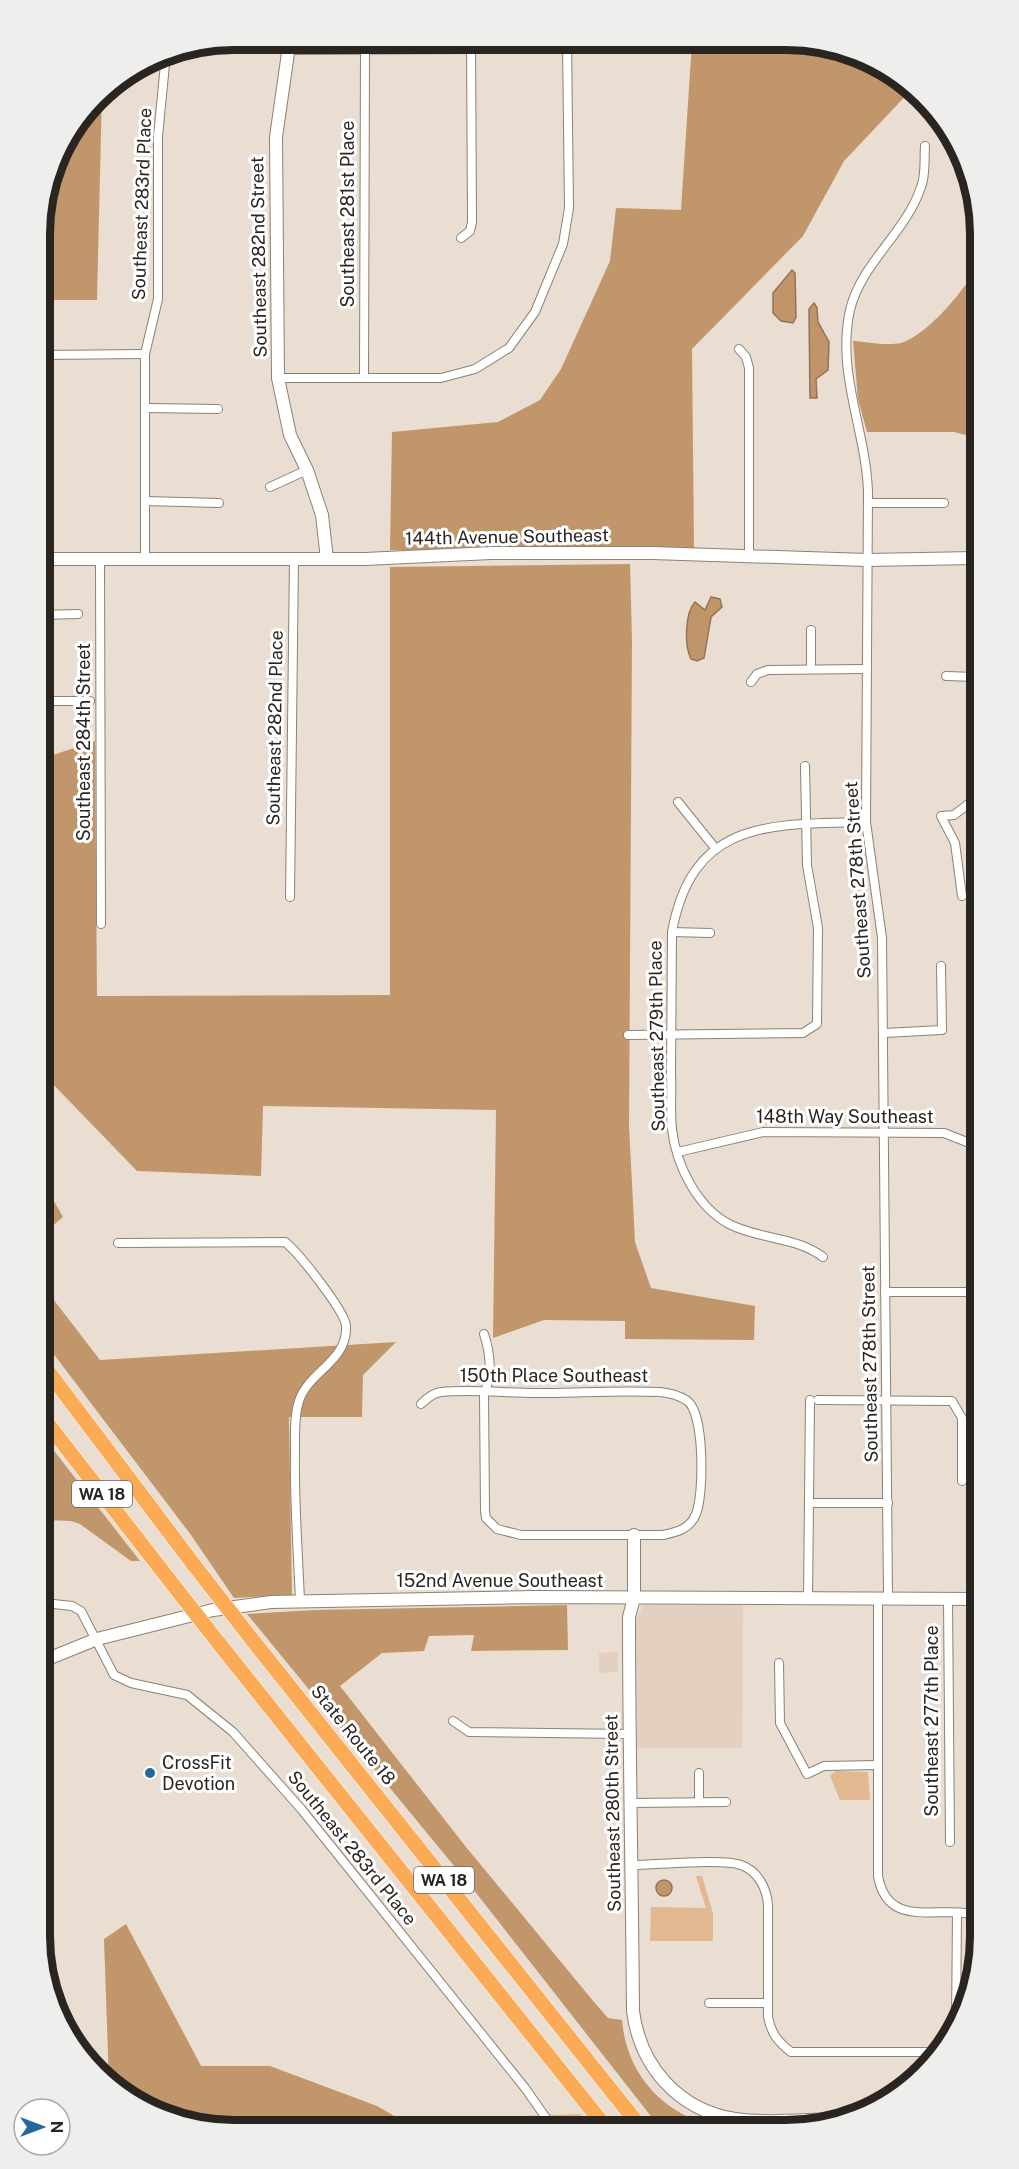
<svg xmlns="http://www.w3.org/2000/svg" width="1019" height="2169" viewBox="0 0 1019 2169" font-family="'Public Sans',sans-serif">
  <style>
    .built { fill: #e3d0c0 }
    .green { fill: #e1b890 }
    .forest { fill: #c2966b }
    .water { fill: #c1956a; stroke: #947354; stroke-width: 1.5 }
    .lines { fill: none; stroke-linecap: round; stroke-linejoin: round }
    .street-casing { stroke: #8d8176; stroke-width: 10 }
    .secondary-casing { stroke: #8d8176; stroke-width: 14 }
    .highway-casing { stroke: #fff; stroke-width: 16 }
    .street { stroke: #fff; stroke-width: 8 }
    .secondary { stroke: #fff; stroke-width: 12 }
    .highway { stroke: #fbab55; stroke-width: 15 }
    .highway-bridge-casing { stroke: #fff; stroke-width: 16; stroke-linecap: butt }
    .highway-bridge { stroke: #fbab55; stroke-width: 15 }
    .poi-dot { fill: #22689d; stroke: #fff; stroke-width: 2 }
    .labels { text-anchor: middle; stroke-width: 6; stroke-linejoin: round; paint-order: stroke }
    .shield { fill: #fff; stroke: #6a6664; stroke-width: 1.5 }
    .shield-label { font-size: 16px; font-weight: bold; fill: #2a2521 }
    .street-label { font-size: 18px; fill: #2a2521; stroke: #fff }
    .poi-label { font-size: 18px; fill: #2a2521; stroke: #fff; text-anchor: start }
    .rim { fill: none; stroke: #2a2521; stroke-width: 8 }
  </style>
  <rect width="100%" height="100%" fill="#eaddd1"/>
  <!-- built -->
  <g class="built">
    <polygon points="644,1605 743,1605 742,1748 637,1748 636,1618"/>
    <polygon points="618,1652 618,1672 599,1673 599,1653"/>
  </g>
  <!-- green -->
  <g class="green">
    <polygon points="300,39 420,40 420,50 303,42"/>
    <polygon points="836,1771 868,1772 870,1800 840,1800 830,1776"/>
    <polygon points="696,1876 702,1876 713,1913 713,1941 650,1941 651,1907 706,1908"/>
    <polygon points="580,2114 588,2124 410,2125 401,2120"/>
  </g>
  <!-- forest -->
  <g class="forest">
    <polygon points="692,42 823,43 914,87 844,161 803,236 692,349 694,549 390,550 392,432 498,422 540,400 561,369 610,261 616,208 681,210"/>
    <polygon points="102,91 97,300 40,300 39,220 59,147"/>
    <path d="M974 271V437L954 432H867L858 399 853 341C867 342 887 346 901 343 925 336 963 293 974 271Z"/>
    <polygon points="630,564 632,641 629,1125 635,1242 651,1288 755,1306 754,1340 625,1339 625,1321 544,1320 493,1338 496,1110 263,1106 261,1176 137,1171 47,1078 42,1078 41,759 95,741 97,996 390,995 390,567"/>
    <polygon points="43,1182 63,1217 43,1234"/>
    <polygon points="43,1286 100,1360 396,1342 363,1375 362,1417 289,1417 292,1595 234,1598 191,1535 43,1340"/>
    <polygon points="44,1438 140,1561 131,1561 80,1524 71,1521 44,1520"/>
    <path d="M567 1605 568 1650 471 1651 474 1635 429 1636 424 1651 382 1653 340 1686 466 1847 594 2002 608 2018 622 2020C626 2070 658 2109 706 2124H657L473 1889 247 1614 315 1610Z"/>
    <polygon points="126,1924 201,2066 270,2066 377,2106 410,2125 196,2126 109,2083 104,1939"/>
  </g>
  <!-- water -->
  <g class="water">
    <polygon points="792,270 795,273 796,317 793,323 781,321 773,313 773,293"/>
    <polygon points="814,303 817,308 818,322 829,342 828,370 816,379 817,398 810,398 809,309"/>
    <path d="M711 597 720 599 722 607 711 617 704 658 697 661 691 659C684 645 685 613 695 602L705 610Z"/>
    <circle cx="664" cy="1888" r="8"/>
  </g>
  <g class="lines">
    <defs>
      <g id="street">
        <polyline points="290,50 471,49 489,48 512,41"/>
        <polyline points="461,238 470,231 472,222 471,40"/>
        <polyline points="739,349 746,357 749,368 749,558"/>
        <polyline points="40,355 145,354"/>
        <polyline points="364,377 365,51"/>
        <polyline points="278,378 441,378 475,369 509,348 535,312 563,244 569,208 567,41"/>
        <polyline points="146,408 218,409"/>
        <polyline points="270,487 307,470"/>
        <polyline points="145,501 219,503"/>
        <polyline points="868,503 944,503"/>
        <polyline points="145,559 145,354 158,299 158,136 165,64"/>
        <polyline points="100,560 101,924"/>
        <polyline points="41,615 78,614"/>
        <polyline points="811,669 811,630"/>
        <polyline points="946,676 975,677"/>
        <polyline points="751,682 757,674 768,670 866,669"/>
        <polyline points="41,701 90,701"/>
        <polyline points="678,802 715,848"/>
        <polyline points="962,896 955,843 941,816 954,815 975,799"/>
        <polyline points="290,897 294,559"/>
        <polyline points="672,932 710,933"/>
        <polyline points="884,1033 942,1030 941,966"/>
        <polyline points="628,1035 803,1033 817,1024 818,928 807,865 805,766"/>
        <polyline points="678,1152 763,1132 944,1133 977,1146"/>
        <path d="M118 1243 285 1242C298 1252 345 1311 346 1326 348 1361 308 1372 299 1401 294 1416 295 1435 295 1451 294 1501 298 1551 300 1601"/>
        <path d="M823 1257C795 1236 760 1240 729 1224 697 1207 676 1165 672 1129 670 1111 672 1092 671 1074 671 1027 672 979 672 932 693 817 773 825 866 822"/>
        <polyline points="885,1292 977,1292"/>
        <polyline points="818,1400 952,1401 962,1418 962,1481"/>
        <path d="M421 1404C427 1398 433 1393 441 1392 472 1389 506 1393 537 1393 578 1393 620 1390 660 1392 670 1393 678 1395 686 1400 705 1410 704 1495 696 1514 690 1529 677 1532 663 1535H521L497 1529 486 1518 485 1511 484 1393C493 1376 490 1352 484 1334"/>
        <polyline points="815,1503 888,1503"/>
        <path d="M878 1598V1876C888 1932 941 1903 979 1916"/>
        <path d="M888 1598 882 938 866 822 868 492C866 430 836 373 850 310 861 263 906 233 921 187 926 175 924 160 925 146"/>
        <polyline points="948,1599 950,1842"/>
        <polyline points="808,1600 810,1400"/>
        <polyline points="44,1603 72,1606 81,1611 114,1675 131,1683 187,1695 233,1732 302,1810 525,2088 551,2125"/>
        <polyline points="779,1663 780,1723 807,1774 824,1766 877,1765"/>
        <polyline points="453,1721 469,1732 628,1734"/>
        <polyline points="699,1773 699,1802"/>
        <polyline points="632,1803 726,1802"/>
        <path d="M632 1865C656 1865 722 1858 741 1865 758 1871 767 1888 768 1906V2017C771 2033 778 2042 791 2052H939"/>
        <polyline points="709,2003 768,2003"/>
        <polyline points="956,2025 957,1913"/>
      </g>
      <g id="secondary">
        <polyline points="290,39 276,137 278,378 290,435 307,470 322,515 327,559"/>
        <polyline points="41,559 365,559 491,553 652,553 867,560 975,558"/>
        <path d="M634 1535V1598L629 1617C629 1748 632 1879 633 2011 640 2066 678 2110 735 2119 768 2124 810 2119 845 2119"/>
        <polyline points="45,1660 97,1639 213,1610 271,1602 533,1597 978,1599"/>
      </g>
      <g id="highway">
        <polyline points="44,1366 194,1565"/>
        <polyline points="44,1419 160,1568"/>
        <polyline points="250,1637 638,2124"/>
        <polyline points="217,1641 603,2124"/>
      </g>
    </defs>
    <!-- street casing -->
    <use href="#street" class="street-casing"/>
    <!-- secondary casing -->
    <use href="#secondary" class="secondary-casing"/>
    <!-- highway casing -->
    <use href="#highway" class="highway-casing"/>
    <!-- street -->
    <use href="#street" class="street"/>
    <!-- secondary -->
    <use href="#secondary" class="secondary"/>
    <!-- highway -->
    <use href="#highway" class="highway"/>
    <defs>
      <g id="highway-bridge">
        <polyline points="194,1565 250,1637"/>
        <polyline points="160,1568 217,1641"/>
      </g>
    </defs>
    <!-- highway-bridge casing -->
    <use href="#highway-bridge" class="highway-bridge-casing"/>
    <!-- highway-bridge -->
    <use href="#highway-bridge" class="highway-bridge"/>
  </g>
  <!-- markers -->
  <circle class="poi-dot" cx="150" cy="1773" r="6"/>
  <g class="labels">
    <!-- shield labels -->
    <g class="shield">
      <rect x="72" y="1481" width="60" height="26" rx="4.5"/>
      <rect x="414" y="1867" width="60" height="26" rx="4.5"/>
    </g>
    <g class="shield-label">
      <text x="102" y="1500">WA 18</text>
      <text x="444" y="1886">WA 18</text>
    </g>
    <!-- street labels -->
    <g class="street-label">
      <text transform="translate(142 204) rotate(-88)" y="6">Southeast 283rd Place</text>
      <text transform="translate(348 214) rotate(-90)" y="6">Southeast 281st Place</text>
      <text transform="translate(259 257) rotate(-91)" y="6">Southeast 282nd Street</text>
      <text transform="translate(507 537) rotate(-1)" y="6">144th Avenue Southeast</text>
      <text transform="translate(275 728) rotate(-89)" y="6">Southeast 282nd Place</text>
      <text transform="translate(84 742) rotate(-90)" y="6">Southeast 284th Street</text>
      <text transform="translate(858 880) rotate(-94)" y="6">Southeast 278th Street</text>
      <text transform="translate(657 1036) rotate(-91)" y="6">Southeast 279th Place</text>
      <text x="845" y="1123">148th Way Southeast</text>
      <text transform="translate(870 1364) rotate(-91)" y="6">Southeast 278th Street</text>
      <text x="554" y="1382">150th Place Southeast</text>
      <text x="500" y="1587">152nd Avenue Southeast</text>
      <text transform="translate(932 1721) rotate(-90)" y="6">Southeast 277th Place</text>
      <text transform="translate(353 1735) rotate(51)" y="6">State Route 18</text>
      <text transform="translate(613 1813) rotate(-91)" y="6">Southeast 280th Street</text>
      <text transform="translate(352 1848) rotate(51)" y="6">Southeast 283rd Place</text>
    </g>
    <!-- poi labels -->
    <g class="poi-label">
      <text x="162" y="1769">CrossFit<tspan x="162" dy="21">Devotion</tspan></text>
    </g>
  </g>
  <!-- crop -->
  <path d="M0 0H1019V2169H0ZM234 50H786A184 184 0 0 1 970 234V1936A184 184 0 0 1 786 2120H234A184 184 0 0 1 50 1936V234A184 184 0 0 1 234 50Z" fill="#eeeeed" fill-rule="evenodd"/>
  <path class="rim" d="M234 50H786A184 184 0 0 1 970 234V1936A184 184 0 0 1 786 2120H234A184 184 0 0 1 50 1936V234A184 184 0 0 1 234 50Z"/>
  <!-- north arrow -->
  <g transform="translate(42 2127) rotate(90)"><circle r="28" fill="#ffffff" stroke="#aaa8a6" stroke-width="1.5"/>
  <path d="M0-4.5L10 22L0 15L-10 22Z" fill="#22689d"/>
  <text y="-9" font-size="16" font-weight="bold" text-anchor="middle" fill="#2a2521">N</text>
  </g>
</svg>
